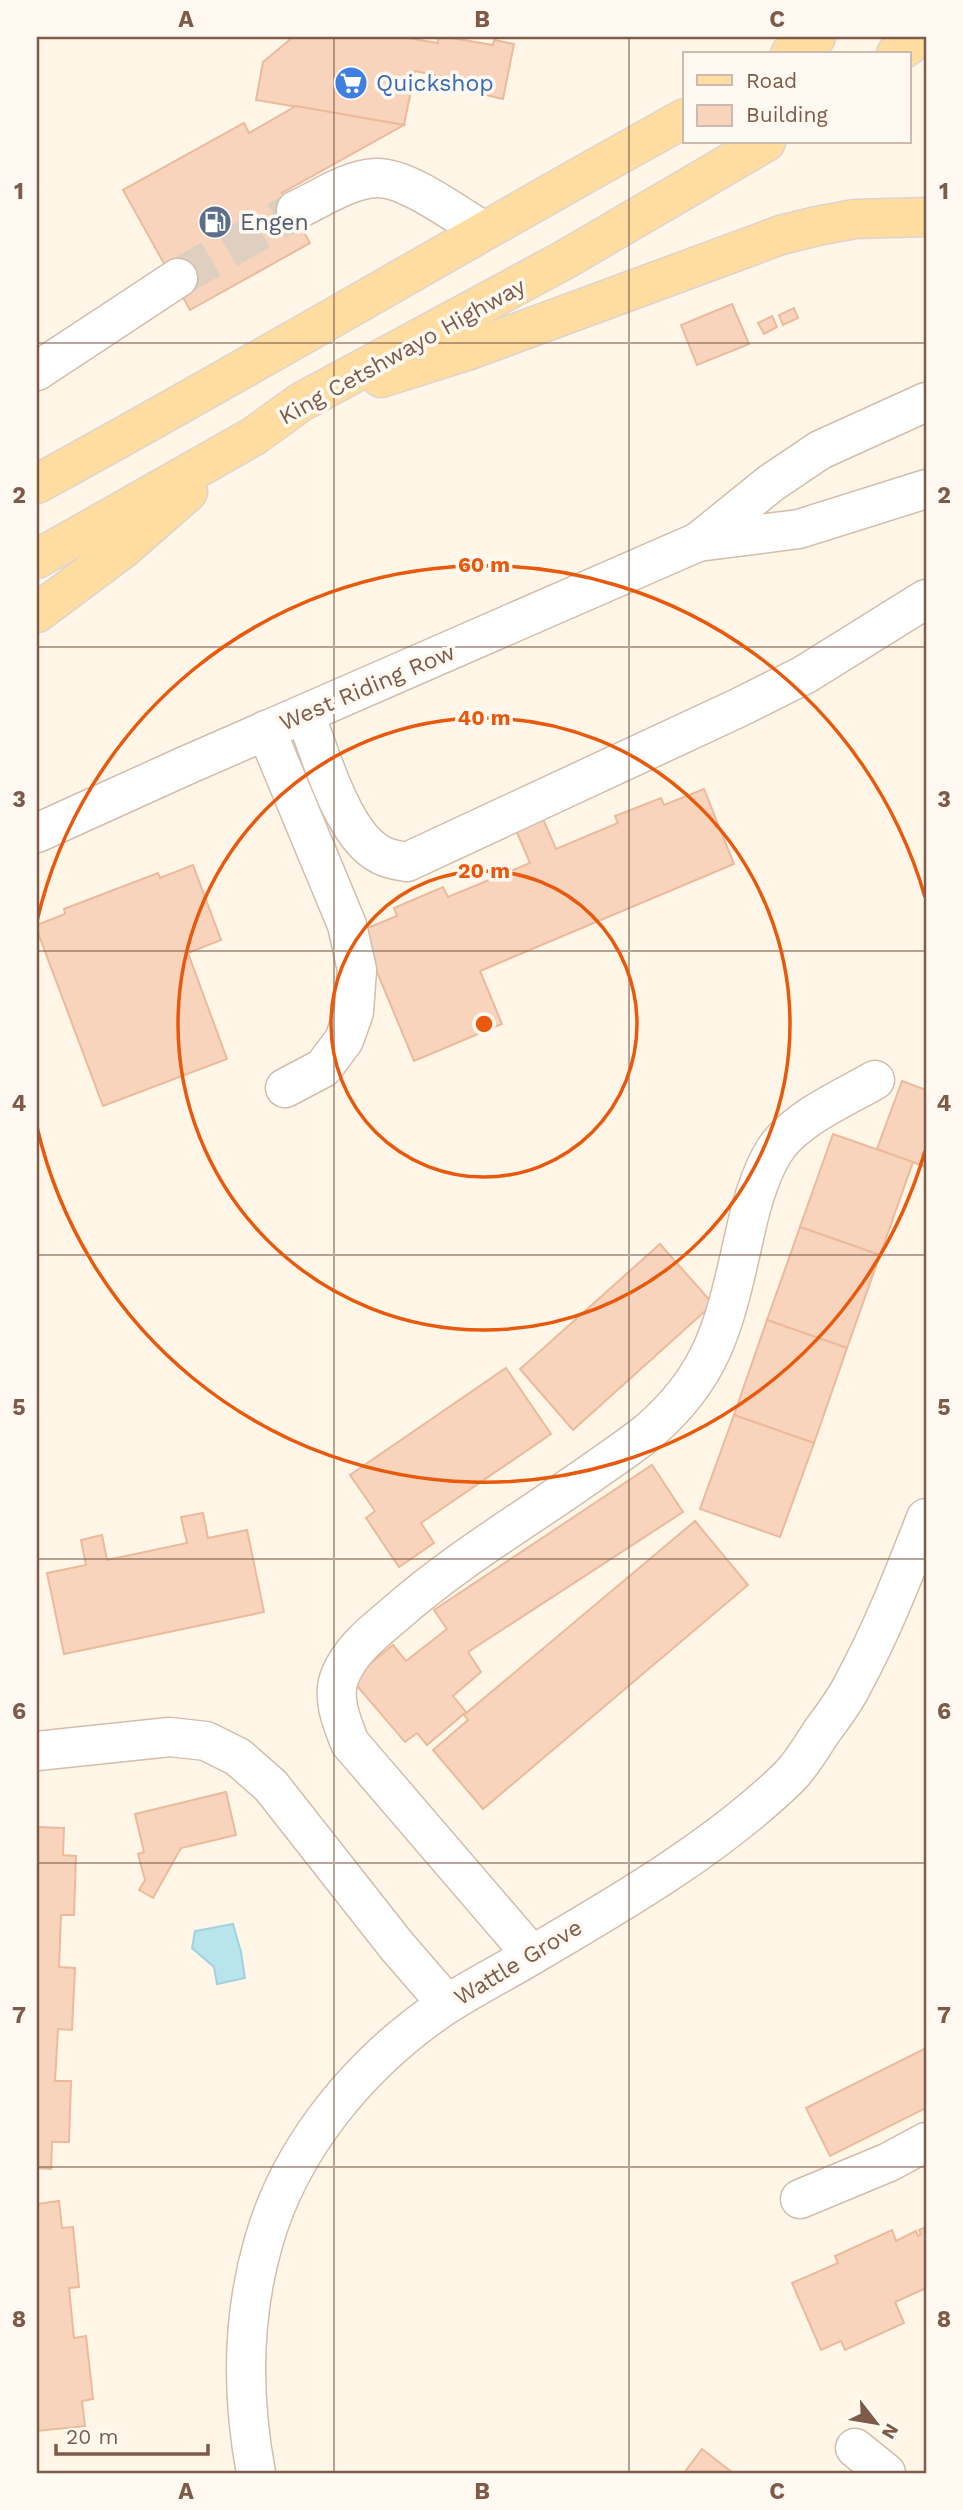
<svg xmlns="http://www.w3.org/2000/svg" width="963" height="2510" viewBox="0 0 963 2510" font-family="'Work Sans',sans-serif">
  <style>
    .water { fill: #b9e4ec; stroke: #9ed4df; stroke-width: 2 }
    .building { fill: #f8d4bc; stroke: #ecba9a; stroke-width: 2 }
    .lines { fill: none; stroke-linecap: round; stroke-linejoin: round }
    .minor-tunnel { stroke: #decfc0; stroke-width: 38; stroke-dasharray: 38 19; stroke-linecap: butt }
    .minor-casing { stroke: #d3bdab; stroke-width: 41 }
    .major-casing { stroke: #ddd4cf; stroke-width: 41 }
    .minor { stroke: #fff; stroke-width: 38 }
    .major { stroke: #ffdc9f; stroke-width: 38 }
    .grid { fill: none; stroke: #7d5b48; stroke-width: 2; stroke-opacity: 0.55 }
    .ring { fill: none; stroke: #e8590c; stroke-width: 3.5 }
    .labels { text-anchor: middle; stroke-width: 7; stroke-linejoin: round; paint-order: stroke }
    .shop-label { font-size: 23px; fill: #366cbe; stroke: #fff9f1; text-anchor: start }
    .service-label { font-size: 23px; fill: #4e5e75; stroke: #fff9f1; text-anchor: start }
    .street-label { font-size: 23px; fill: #7d5b48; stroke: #fff9f1 }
    .centre { fill: #e8590c; stroke: #fff9f1; stroke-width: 3.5 }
    .ring-label { font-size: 21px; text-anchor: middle; font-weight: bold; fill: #e8590c; stroke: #fff9f1; stroke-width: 7; stroke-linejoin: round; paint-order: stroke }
    .neatline { fill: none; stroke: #7d5b48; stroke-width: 2.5 }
    .grid-label { font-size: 23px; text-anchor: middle; font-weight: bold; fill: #7d5b48 }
  </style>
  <rect width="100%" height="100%" fill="#fff6e8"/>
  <!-- water -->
  <polygon class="water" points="233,1924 241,1952 245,1978 217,1984 214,1967 192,1948 195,1931"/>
  <!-- building -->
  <g class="building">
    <polygon points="293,37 402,37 438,43 438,37 446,37 493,45 494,40 514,44 503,99 486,95 488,87 415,71 404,125 256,100 263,62"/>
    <polygon points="296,106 404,125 282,193 310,243 190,310 123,190 244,123 249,133"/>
    <polygon points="732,304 749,344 697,365 681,325"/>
    <polygon points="794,308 798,318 783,325 779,315"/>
    <polygon points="772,316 777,327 764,334 758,323"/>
    <polygon points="704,789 734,864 480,971 502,1024 414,1061 360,931 397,916 394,908 443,887 448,897 530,863 516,830 543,819 556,849 618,823 615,816 661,798 664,805"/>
    <polygon points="193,865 221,940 188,953 227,1059 103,1106 37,930 37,925 65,914 64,909 158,873 160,878"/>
    <polygon points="902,1081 926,1090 926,1167 877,1149"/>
    <polygon points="833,1134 913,1162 880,1255 800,1227"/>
    <polygon points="800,1227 880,1255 847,1348 767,1320"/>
    <polygon points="660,1244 713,1304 573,1430 520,1369"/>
    <polygon points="767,1320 847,1348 814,1443 734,1415"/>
    <polygon points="506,1368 551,1434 421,1523 434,1543 399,1567 366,1518 375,1511 350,1475"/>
    <polygon points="734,1415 814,1443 780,1537 700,1509"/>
    <polygon points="652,1465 683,1512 468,1652 481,1672 453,1696 466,1712 427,1745 417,1733 405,1742 351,1679 393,1645 406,1661 447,1629 434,1610"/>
    <polygon points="203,1513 208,1538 247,1530 264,1612 64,1654 47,1573 86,1565 81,1540 102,1535 107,1560 187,1543 181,1517"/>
    <polygon points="695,1521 748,1585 483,1809 433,1750 468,1720 464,1715"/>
    <polygon points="226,1792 236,1835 181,1848 153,1898 139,1890 145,1880 138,1854 144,1852 135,1814"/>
    <polygon points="37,1827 64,1828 63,1855 76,1856 74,1915 61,1915 59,1967 75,1968 72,2030 58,2029 55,2081 71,2081 69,2142 52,2142 51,2169 37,2168"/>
    <polygon points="926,2048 926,2108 830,2156 806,2108"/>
    <polygon points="59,2201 62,2228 73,2227 79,2287 69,2288 74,2338 86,2336 93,2399 82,2401 85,2426 37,2431 37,2204"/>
    <polygon points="926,2227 926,2288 895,2302 904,2323 845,2350 841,2341 821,2350 792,2283 838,2263 835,2256 892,2230 896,2241 916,2231 918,2236 921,2234 919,2230"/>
    <polygon points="702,2449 733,2473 684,2473"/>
  </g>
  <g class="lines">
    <!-- minor-tunnel -->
    <polyline class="minor-tunnel" points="178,278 296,210"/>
    <defs>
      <g id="minor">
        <path d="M296 210C320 199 349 179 376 178 405 176 457 215 482 230"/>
        <polyline points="37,371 178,278"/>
        <polyline points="698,542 799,529 926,489"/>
        <path d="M305 714C320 753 341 829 376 852 386 859 396 860 407 862L738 708 804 675 926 599"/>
        <polyline points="266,730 347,925 357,970 354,1012 344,1040 323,1068 285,1088"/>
        <polyline points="37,833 187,765 698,542 771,483 820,450 926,402"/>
        <polyline points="37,1751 170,1737 206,1741 238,1757 271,1786 396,1945 447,2004"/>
        <path d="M532 1955 350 1743C342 1723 331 1697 340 1676 351 1649 374 1632 395 1614 457 1559 530 1517 597 1469 614 1457 632 1445 648 1432 716 1374 725 1320 744 1238 750 1209 761 1168 779 1144 803 1115 844 1098 875 1080"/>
        <polyline points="800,2199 889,2162 926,2142"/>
        <polyline points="855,2448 886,2473"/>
        <path d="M256 2473C242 2398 242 2318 263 2244 290 2146 363 2060 446 2005 472 1988 500 1974 527 1958 616 1906 715 1849 789 1777 802 1764 812 1746 822 1731 833 1716 845 1701 853 1684 882 1631 904 1574 926 1518"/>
      </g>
      <g id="major">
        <polyline points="790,54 816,37"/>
        <polyline points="896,54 921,37"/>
        <polyline points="381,378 467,351 781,235 817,226 855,219 926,217"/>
        <path d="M37 484C255 365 468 238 685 118"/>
        <polyline points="37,559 254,436 301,402 566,259 766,142"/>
        <polyline points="37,613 124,548 188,492"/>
      </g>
    </defs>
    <!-- minor casing -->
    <use href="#minor" class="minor-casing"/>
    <!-- major casing -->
    <use href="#major" class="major-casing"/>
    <!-- minor -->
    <use href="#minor" class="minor"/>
    <!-- major -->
    <use href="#major" class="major"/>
  </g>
  <!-- grid -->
  <path class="grid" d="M334 37V2473M629 37V2473M37 343H926M37 647H926M37 951H926M37 1255H926M37 1559H926M37 1863H926M37 2167H926"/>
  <!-- distance rings -->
  <g class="ring">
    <circle cx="484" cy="1024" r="153"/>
    <circle cx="484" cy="1024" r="306"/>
    <path d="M925 1151A459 459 0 0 1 37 1127M37 921A459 459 0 0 1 925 897"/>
  </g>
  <!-- icons -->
  <defs>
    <symbol id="supermarket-disc" viewBox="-11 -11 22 22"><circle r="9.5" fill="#3f7fe0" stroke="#fff9f1"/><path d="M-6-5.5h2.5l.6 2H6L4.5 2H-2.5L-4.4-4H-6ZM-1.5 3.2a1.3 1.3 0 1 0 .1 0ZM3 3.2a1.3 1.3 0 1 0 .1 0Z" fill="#fff"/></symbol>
    <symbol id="fuel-disc" viewBox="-11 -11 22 22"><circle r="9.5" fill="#5c6f8a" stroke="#fff9f1"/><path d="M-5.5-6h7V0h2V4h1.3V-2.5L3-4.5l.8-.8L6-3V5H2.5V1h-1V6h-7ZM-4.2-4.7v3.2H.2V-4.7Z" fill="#fff"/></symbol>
  </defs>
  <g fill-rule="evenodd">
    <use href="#supermarket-disc" x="332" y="64" width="38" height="38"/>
    <use href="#fuel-disc" x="196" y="203" width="38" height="38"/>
  </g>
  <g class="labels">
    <!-- shop labels -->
    <g class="shop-label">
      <text x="376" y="91">Quickshop</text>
    </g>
    <!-- service labels -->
    <g class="service-label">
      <text x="240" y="230">Engen</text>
    </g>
    <!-- street labels -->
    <g class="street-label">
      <text transform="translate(402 351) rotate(-29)" y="8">King Cetshwayo Highway</text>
      <text transform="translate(367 687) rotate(-23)" y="8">West Riding Row</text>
      <text transform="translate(518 1962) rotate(-31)" y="8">Wattle Grove</text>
    </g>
  </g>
  <circle cx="484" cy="1024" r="10" class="centre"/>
  <g class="ring-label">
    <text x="484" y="572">60 m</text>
    <text x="484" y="725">40 m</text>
    <text x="484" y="878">20 m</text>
  </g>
  <!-- border -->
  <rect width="963" height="2510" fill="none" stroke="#fff9f1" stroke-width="77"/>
  <!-- legend -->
  <rect x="683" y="52" width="228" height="91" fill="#fff9f1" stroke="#cbbaad" stroke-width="2"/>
  <rect x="697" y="75" width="35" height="10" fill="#ffdc9f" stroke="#cbbaad" stroke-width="2"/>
  <text x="746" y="88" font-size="21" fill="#7d5b48">Road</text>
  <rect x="697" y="105" width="35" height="21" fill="#f8d4bc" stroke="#cbbaad" stroke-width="2"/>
  <text x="746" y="122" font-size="21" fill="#7d5b48">Building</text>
  <!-- north arrow -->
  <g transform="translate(876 2423) rotate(121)" stroke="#fff9f1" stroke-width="5" paint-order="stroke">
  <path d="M0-5L12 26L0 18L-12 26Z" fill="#7d5b48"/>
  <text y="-10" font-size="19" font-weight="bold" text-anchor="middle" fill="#7d5b48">N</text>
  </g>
  <!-- scale -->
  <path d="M56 2444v10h152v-10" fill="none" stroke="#7d5b48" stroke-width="3.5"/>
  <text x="66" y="2444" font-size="21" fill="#7d5b48" stroke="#fff9f1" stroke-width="5" paint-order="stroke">20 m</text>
  <rect x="38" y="38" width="887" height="2434" class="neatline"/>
  <g class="grid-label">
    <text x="186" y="27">A</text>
    <text x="482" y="27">B</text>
    <text x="777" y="27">C</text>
    <text x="19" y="199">1</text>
    <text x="944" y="199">1</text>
    <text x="19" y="503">2</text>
    <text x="944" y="503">2</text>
    <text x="19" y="807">3</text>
    <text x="944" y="807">3</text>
    <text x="19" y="1111">4</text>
    <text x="944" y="1111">4</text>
    <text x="19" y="1415">5</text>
    <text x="944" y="1415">5</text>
    <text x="19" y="1719">6</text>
    <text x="944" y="1719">6</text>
    <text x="19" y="2023">7</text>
    <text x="944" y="2023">7</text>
    <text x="19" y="2327">8</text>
    <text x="944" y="2327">8</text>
    <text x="186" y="2499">A</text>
    <text x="482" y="2499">B</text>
    <text x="777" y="2499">C</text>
  </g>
</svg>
